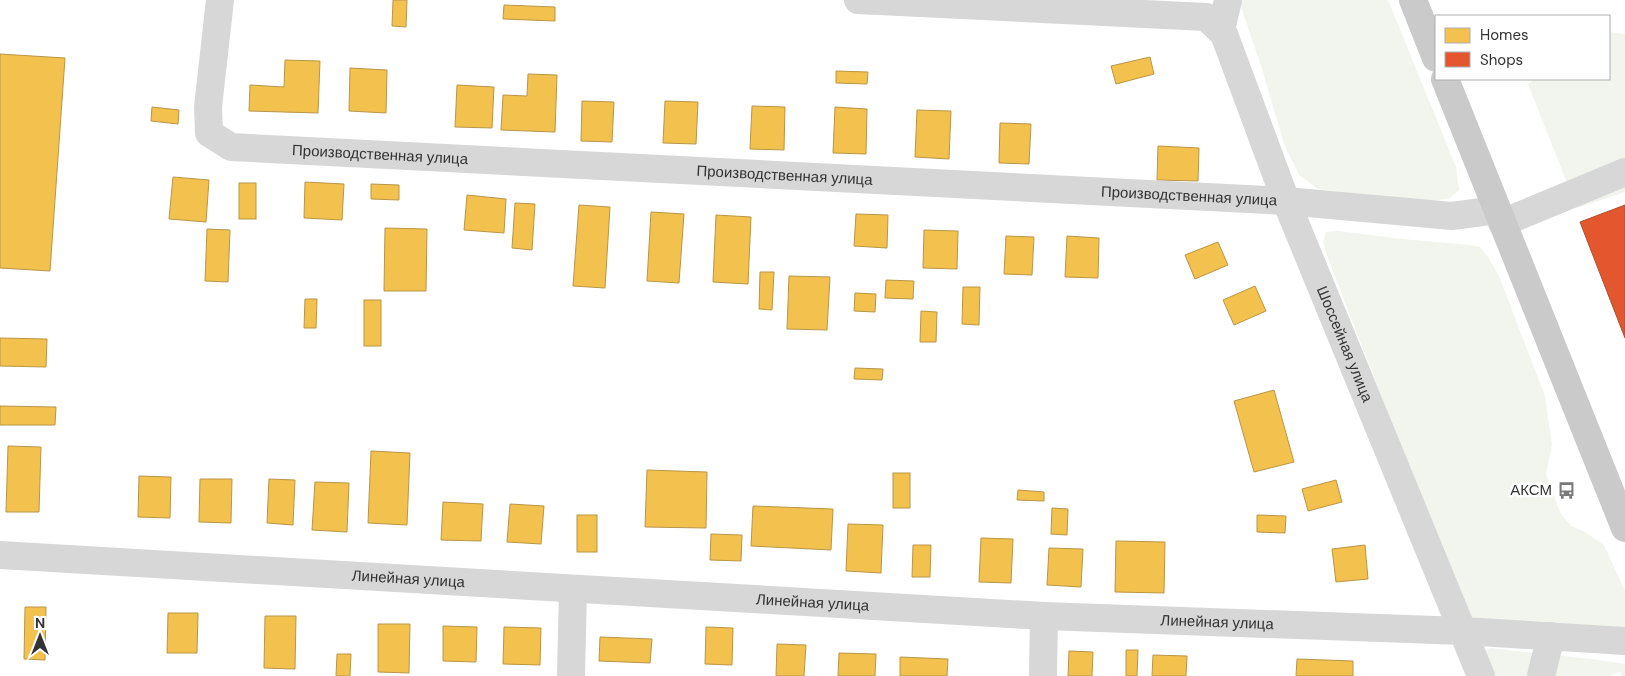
<svg xmlns="http://www.w3.org/2000/svg" width="1625" height="676" viewBox="0 0 1625 676" font-family="'DM Sans',sans-serif">
  <style>
    .green { fill: #f1f5ed }
    .homes { fill: #f2c14e; stroke: #b99646 }
    .shops { fill: #e4572e; stroke: #af4c30 }
    .lines { fill: none; stroke-linecap: round; stroke-linejoin: round }
    .minor { stroke: #d7d7d7; stroke-width: 28 }
    .major { stroke: #cacaca; stroke-width: 28 }
    .labels { text-anchor: middle; stroke-width: 5; stroke-linejoin: round; paint-order: stroke }
    .street-label { font-size: 15px; fill: #333; stroke: #fff }
    .poi-label { font-size: 15px; fill: #333; stroke: #fff; text-anchor: end }
  </style>
  <rect width="100%" height="100%" fill="#fff"/>
  <!-- green -->
  <g class="green">
    <polygon points="1241,0 1388,0 1456,167 1459,190 1449,199 1420,201 1318,189 1299,175 1284,144 1262,69 1241,7"/>
    <polygon points="1609,32 1625,34 1625,192 1577,208 1528,84 1534,79 1609,79"/>
    <polygon points="1338,231 1402,239 1469,245 1480,247 1488,257 1499,276 1545,396 1552,445 1546,474 1560,512 1571,526 1583,531 1604,545 1625,591 1625,628 1481,622 1465,613 1326,253 1323,242 1326,232"/>
    <polygon points="1490,648 1591,659 1625,664 1625,676 1622,676 1620,672 1610,676 1491,676 1483,651"/>
  </g>
  <!-- homes -->
  <g class="homes">
    <polygon points="393,0 407,0 406,27 392,26"/>
    <polygon points="504,5 555,7 555,21 503,19"/>
    <polygon points="0,54 65,58 50,271 0,268"/>
    <polygon points="1150,57 1154,74 1116,84 1111,66"/>
    <polygon points="285,60 320,61 318,113 249,111 250,85 284,87"/>
    <polygon points="350,68 387,70 386,113 349,111"/>
    <polygon points="836,71 868,72 867,84 836,83"/>
    <polygon points="528,74 557,75 555,132 501,130 503,95 527,96"/>
    <polygon points="457,85 494,87 492,128 455,127"/>
    <polygon points="582,101 614,102 612,142 581,141"/>
    <polygon points="665,101 698,102 696,144 663,143"/>
    <polygon points="752,106 785,107 784,150 750,149"/>
    <polygon points="152,107 179,110 178,124 151,121"/>
    <polygon points="835,107 867,109 866,154 833,153"/>
    <polygon points="917,110 951,111 949,159 915,157"/>
    <polygon points="1000,123 1031,124 1029,164 999,163"/>
    <polygon points="1158,146 1199,148 1198,181 1157,180"/>
    <polygon points="173,177 209,180 206,222 169,219"/>
    <polygon points="305,182 344,184 342,220 304,218"/>
    <rect x="239" y="183" width="17" height="36"/>
    <polygon points="371,184 399,185 399,200 371,199"/>
    <polygon points="467,195 506,199 504,233 464,230"/>
    <polygon points="515,203 535,204 532,250 512,248"/>
    <polygon points="579,205 610,207 605,288 573,286"/>
    <polygon points="651,212 684,214 679,283 647,281"/>
    <polygon points="856,214 888,215 887,248 854,246"/>
    <polygon points="716,215 751,217 748,284 713,282"/>
    <polygon points="385,228 427,229 426,291 384,291"/>
    <polygon points="207,229 230,230 228,282 205,281"/>
    <polygon points="924,230 958,231 957,269 923,268"/>
    <polygon points="1006,236 1034,237 1032,275 1004,274"/>
    <polygon points="1067,236 1099,238 1098,278 1065,277"/>
    <polygon points="1218,242 1228,265 1195,279 1185,255"/>
    <polygon points="760,272 774,272 772,310 759,309"/>
    <polygon points="789,276 830,277 827,330 787,329"/>
    <polygon points="886,280 914,281 913,299 885,298"/>
    <polygon points="1255,286 1266,311 1234,325 1223,300"/>
    <polygon points="963,287 980,287 979,325 962,324"/>
    <polygon points="855,293 876,294 875,312 854,311"/>
    <polygon points="305,299 317,299 316,328 304,328"/>
    <rect x="364" y="300" width="17" height="46"/>
    <polygon points="921,311 937,312 936,342 920,342"/>
    <polygon points="0,338 47,339 46,367 0,366"/>
    <polygon points="855,368 883,369 882,380 854,379"/>
    <polygon points="1274,390 1294,462 1254,472 1234,401"/>
    <polygon points="0,406 56,407 55,425 0,425"/>
    <polygon points="8,446 41,447 39,512 6,512"/>
    <polygon points="371,451 410,453 407,525 368,523"/>
    <polygon points="647,470 707,472 706,528 645,527"/>
    <rect x="893" y="473" width="17" height="35"/>
    <polygon points="139,476 171,477 170,518 138,517"/>
    <polygon points="200,479 232,479 231,523 199,522"/>
    <polygon points="269,479 295,480 293,525 267,523"/>
    <polygon points="1336,480 1342,502 1308,511 1302,489"/>
    <polygon points="315,482 349,483 347,532 312,530"/>
    <polygon points="1018,490 1044,492 1044,501 1017,500"/>
    <polygon points="443,502 483,504 481,541 441,540"/>
    <polygon points="510,504 544,506 541,544 507,542"/>
    <polygon points="753,506 833,509 831,550 751,546"/>
    <polygon points="1052,508 1068,509 1067,535 1051,534"/>
    <rect x="577" y="515" width="20" height="37"/>
    <polygon points="1257,515 1286,516 1285,533 1257,532"/>
    <polygon points="848,524 883,525 881,573 846,571"/>
    <polygon points="711,534 742,535 741,561 710,560"/>
    <polygon points="981,538 1013,539 1011,583 979,582"/>
    <polygon points="1116,541 1165,542 1164,593 1115,592"/>
    <polygon points="913,545 931,545 930,577 912,577"/>
    <polygon points="1365,545 1368,579 1336,582 1332,549"/>
    <polygon points="1049,548 1083,549 1081,587 1047,585"/>
    <polygon points="25,607 46,607 45,660 24,659"/>
    <polygon points="168,613 198,613 197,653 167,653"/>
    <polygon points="265,616 296,616 295,669 264,668"/>
    <polygon points="378,624 410,624 409,673 378,672"/>
    <polygon points="443,626 477,627 476,662 443,661"/>
    <polygon points="504,627 541,628 540,665 503,664"/>
    <polygon points="706,627 733,628 732,665 705,664"/>
    <polygon points="600,637 652,639 650,663 599,661"/>
    <polygon points="777,644 806,645 804,676 776,676"/>
    <polygon points="1126,650 1138,650 1137,676 1126,676"/>
    <polygon points="1069,651 1093,652 1092,676 1068,676"/>
    <polygon points="839,653 876,654 875,676 838,676"/>
    <polygon points="337,654 351,654 350,676 336,676"/>
    <polygon points="1153,655 1187,656 1186,676 1152,676"/>
    <polygon points="900,657 948,659 947,676 900,676"/>
    <polygon points="1297,659 1353,661 1353,676 1296,676"/>
  </g>
  <!-- shops -->
  <polygon class="shops" points="1625,205 1625,338 1580,222"/>
  <g class="lines">
    <!-- minor -->
    <g class="minor">
      <path id="s1" d="M220 0 208 107 209 133 231 147 1286 201 1452 216 1497 210"/>
      <path id="s2" d="M858 0 1206 17 1224 34 1286 201 1481 676"/>
      <polyline points="1221,30 1228,0"/>
      <polyline points="1502,223 1625,172"/>
      <path id="s3" d="M0 555 1044 616 1463 631 1625 641"/>
      <polyline points="571,676 573,589"/>
      <polyline points="1043,676 1044,616"/>
      <polyline points="1541,676 1551,636"/>
    </g>
    <!-- major -->
    <g class="major">
      <polyline points="1413,0 1436,58"/>
      <polyline points="1445,79 1625,528"/>
    </g>
  </g>
  <!-- icons -->
  <defs>
    <symbol id="bus-bare" viewBox="-9 -9 18 18"><path d="M-5-6H5V4H4V6H2V4H-2V6H-4V4H-5ZM-3.5-4V0h7V-4ZM-3.5 1.2v1.5H-2V1.2ZM2 1.2v1.5H3.5V1.2Z" fill="#7a7a7a" stroke="#fff" stroke-width="2.5" paint-order="stroke"/></symbol>
  </defs>
  <g fill-rule="evenodd">
    <use href="#bus-bare" x="1554" y="478" width="25" height="25"/>
  </g>
  <g class="labels">
    <!-- street labels -->
    <g class="street-label">
      <text dy="5" stroke="none"><textPath href="#s1" startOffset="309">Производственная улица</textPath></text>
      <text dy="5" stroke="none"><textPath href="#s1" startOffset="714">Производственная улица</textPath></text>
      <text dy="5" stroke="none"><textPath href="#s1" startOffset="1119">Производственная улица</textPath></text>
      <text dy="5" stroke="none"><textPath href="#s2" startOffset="706">Шоссейная улица</textPath></text>
      <text dy="5" stroke="none"><textPath href="#s3" startOffset="409">Линейная улица</textPath></text>
      <text dy="5" stroke="none"><textPath href="#s3" startOffset="814">Линейная улица</textPath></text>
      <text dy="5" stroke="none"><textPath href="#s3" startOffset="1219">Линейная улица</textPath></text>
    </g>
    <!-- poi labels -->
    <g class="poi-label">
      <text x="1552" y="495">АКСМ</text>
    </g>
  </g>
  <!-- legend -->
  <rect x="1435" y="15" width="175" height="65" fill="#ffffff" stroke="#adadad"/>
  <rect x="1445" y="28" width="25" height="15" fill="#f2c14e" stroke="#adadad"/>
  <text x="1480" y="40" font-size="15" fill="#333333">Homes</text>
  <rect x="1445" y="52" width="25" height="15" fill="#e4572e" stroke="#adadad"/>
  <text x="1480" y="65" font-size="15" fill="#333333">Shops</text>
  <!-- north arrow -->
  <g transform="translate(40 636)" stroke="#ffffff" stroke-width="4" paint-order="stroke">
  <path d="M0-4L9 19L0 12L-9 19Z" fill="#333333"/>
  <text y="-8" font-size="14" font-weight="bold" text-anchor="middle" fill="#333333">N</text>
  </g>
</svg>
